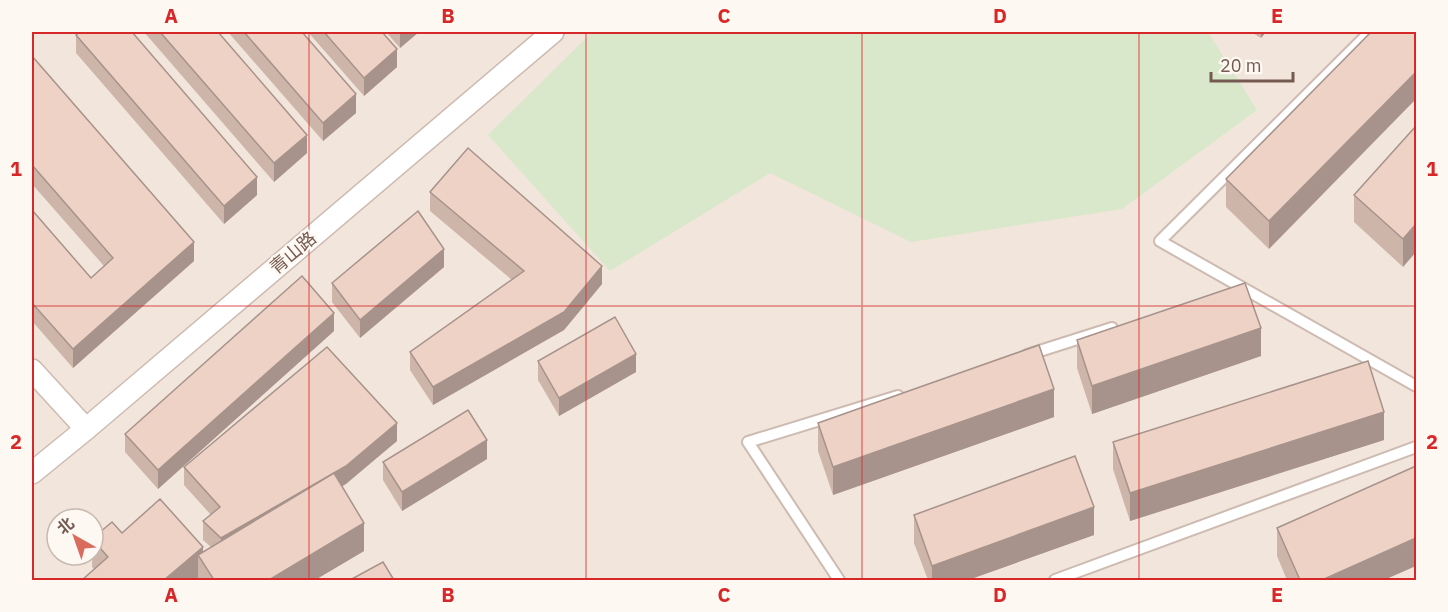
<svg xmlns="http://www.w3.org/2000/svg" width="1448" height="612" viewBox="0 0 1448 612" font-family="'IBM Plex Sans','Noto Sans SC',sans-serif">
  <style>
    .residential { fill: #f2e5db; fill-rule: evenodd }
    .green { fill: #d9e8cb }
    .lines { fill: none; stroke-linecap: round; stroke-linejoin: round }
    .lane-casing { stroke: #cdbbb2; stroke-width: 14 }
    .street-casing { stroke: #cdbbb2; stroke-width: 24 }
    .lane { stroke: #fff; stroke-width: 10 }
    .street { stroke: #fff; stroke-width: 21 }
    .wall { fill: #cdb5aa }
    .shaded-wall { fill: #a7938b }
    .building { fill: #eed2c6; stroke: #a7938b; stroke-width: 1.5 }
    .grid { fill: none; stroke: #d62828; stroke-width: 1.5; stroke-opacity: 0.55 }
    .labels { text-anchor: middle; stroke-width: 4.5; stroke-linejoin: round; paint-order: stroke }
    .street-label { font-size: 18px; fill: #745a50; stroke: #fef8f2 }
    .neatline { fill: none; stroke: #d62828; stroke-width: 2 }
    .grid-label { font-size: 20px; text-anchor: middle; font-weight: bold; fill: #d62828 }
  </style>
  <rect width="100%" height="100%" fill="#fbf4ec"/>
  <!-- residential -->
  <path class="residential" d="M32 32H1416V580H32ZM57 519H93V555H57Z"/>
  <!-- green -->
  <polygon class="green" points="592,32 1208,32 1257,110 1122,209 911,242 770,173 610,271 488,135"/>
  <g class="lines">
    <defs>
      <g id="lane">
        <polyline points="1370,32 1160,241 1416,386"/>
        <polyline points="1027,355 1112,328"/>
        <polyline points="839,580 748,442 898,396"/>
        <polyline points="1055,580 1416,447"/>
      </g>
      <g id="street">
        <polyline points="32,370 86,429"/>
        <polyline points="32,473 86,429 553,32"/>
      </g>
    </defs>
    <!-- lane casing -->
    <use href="#lane" class="lane-casing"/>
    <!-- street casing -->
    <use href="#street" class="street-casing"/>
    <!-- lane -->
    <use href="#lane" class="lane"/>
    <!-- street -->
    <use href="#street" class="street"/>
  </g>
  <!-- wall -->
  <g class="wall">
    <polygon points="144,32 218,32 307,153 274,182"/>
    <polygon points="228,32 302,32 356,113 323,141"/>
    <polygon points="308,32 382,32 397,67 364,96"/>
    <polygon points="386,32 419,32 400,48"/>
    <polygon points="1251,32 1266,32 1261,38"/>
    <polygon points="1371,32 1269,249 1226,207 1226,179"/>
    <polygon points="76,35 257,195 224,224 76,53"/>
    <polygon points="32,56 194,261 73,368 32,321 32,210 91,278 104,266 32,184"/>
    <polygon points="1416,126 1403,267 1354,222 1354,195"/>
    <polygon points="430,192 602,284 564,330 433,405 410,370 410,352 512,280 430,211"/>
    <polygon points="444,267 360,338 332,302 332,283"/>
    <polygon points="334,331 158,489 125,452 125,434"/>
    <polygon points="1077,340 1261,356 1092,414 1077,368"/>
    <polygon points="538,361 636,372 559,416 538,380"/>
    <polygon points="1054,417 833,495 818,451 818,423"/>
    <polygon points="1384,440 1130,521 1113,469 1113,442"/>
    <polygon points="397,441 342,486 364,551 315,580 198,580 198,578 94,569 92,567 93,538 122,533 203,552 211,547 203,540 203,521 211,515 184,485 184,467"/>
    <polygon points="487,459 402,511 383,480 383,462"/>
    <polygon points="914,515 1094,535 968,580 928,580 914,543"/>
    <polygon points="1277,528 1384,580 1287,580 1277,556"/>
  </g>
  <!-- shaded-wall -->
  <g class="shaded-wall">
    <polygon points="400,32 419,32 400,48"/>
    <polygon points="1261,32 1266,32 1261,38"/>
    <polygon points="397,49 397,67 364,96 364,78"/>
    <polygon points="1416,72 1416,99 1269,249 1269,221"/>
    <polygon points="356,94 356,113 323,141 323,123"/>
    <polygon points="307,135 307,153 274,182 274,163"/>
    <polygon points="257,177 257,195 224,224 224,206"/>
    <polygon points="1416,224 1416,252 1403,267 1403,239"/>
    <polygon points="194,242 194,261 73,368 73,349"/>
    <polygon points="444,249 444,267 360,338 360,320"/>
    <polygon points="602,266 602,284 564,330 433,405 433,387"/>
    <polygon points="334,313 334,331 158,489 158,470"/>
    <polygon points="1261,328 1261,356 1092,414 1092,386"/>
    <polygon points="636,354 636,372 559,416 559,398"/>
    <polygon points="1054,389 1054,417 833,495 833,467"/>
    <polygon points="1384,412 1384,440 1130,521 1130,493"/>
    <polygon points="397,423 397,441 346,484 221,556 221,538"/>
    <polygon points="487,440 487,459 402,511 402,492"/>
    <polygon points="1094,507 1094,535 968,580 932,580 932,566"/>
    <polygon points="364,523 364,551 315,580 269,580"/>
    <polygon points="1416,538 1416,566 1384,580 1322,580"/>
    <polygon points="203,547 203,562 198,555 198,578 196,580 164,580"/>
  </g>
  <!-- building -->
  <g class="building">
    <polygon points="80,32 132,32 257,177 224,206 76,35"/>
    <polygon points="160,32 218,32 307,135 274,163"/>
    <polygon points="244,32 302,32 356,94 323,123"/>
    <polygon points="324,32 382,32 397,49 364,78"/>
    <polygon points="1371,32 1416,32 1416,72 1269,221 1226,179"/>
    <polygon points="32,56 194,242 73,349 32,303 32,210 91,278 113,258 32,165"/>
    <polygon points="1416,126 1416,224 1403,239 1354,195"/>
    <polygon points="468,148 602,266 564,312 433,387 410,352 524,271 430,192"/>
    <polygon points="418,211 444,249 360,320 332,283"/>
    <polygon points="302,276 334,313 158,470 125,434"/>
    <polygon points="1245,283 1261,328 1092,386 1077,340"/>
    <polygon points="615,317 636,354 559,398 538,361"/>
    <polygon points="1039,345 1054,389 833,467 818,423"/>
    <polygon points="327,347 397,423 346,466 221,538 203,521 220,507 184,467"/>
    <polygon points="1368,361 1384,412 1130,493 1113,442"/>
    <polygon points="468,410 487,440 402,492 383,462"/>
    <polygon points="1075,456 1094,507 932,566 914,515"/>
    <polygon points="1416,466 1416,538 1322,580 1300,580 1277,528"/>
    <polygon points="334,473 364,523 269,580 214,580 198,555"/>
    <polygon points="160,499 203,547 164,580 82,580 108,557 93,540 93,538 112,522 122,533"/>
    <polygon points="383,562 394,580 350,580"/>
  </g>
  <!-- grid -->
  <path class="grid" d="M309 32V580M586 32V580M862 32V580M1139 32V580M32 306H1416"/>
  <g class="labels">
    <!-- street labels -->
    <g class="street-label">
      <text transform="translate(293 253) rotate(-40)" y="6">青山路</text>
    </g>
  </g>
  <!-- border -->
  <rect width="1448" height="612" fill="none" stroke="#fef8f2" stroke-width="66"/>
  <!-- north arrow -->
  <g transform="translate(75 537) rotate(320)"><circle r="28" fill="#fef8f2" stroke="#c7b9b1" stroke-width="1.5"/>
  <path d="M0-4.5L10 22L0 15L-10 22Z" fill="#d96c5d"/>
  <text y="-9" font-size="16" font-weight="bold" text-anchor="middle" fill="#745a50">北</text>
  </g>
  <!-- scale -->
  <path d="M1211 72v9h82v-9" fill="none" stroke="#745a50" stroke-width="3"/>
  <text x="1220" y="72" font-size="18" fill="#745a50" stroke="#fef8f2" stroke-width="4.5" paint-order="stroke">20 m</text>
  <rect x="33" y="33" width="1382" height="546" class="neatline"/>
  <g class="grid-label">
    <text x="171" y="23">A</text>
    <text x="448" y="23">B</text>
    <text x="724" y="23">C</text>
    <text x="1000" y="23">D</text>
    <text x="1277" y="23">E</text>
    <text x="16" y="176">1</text>
    <text x="1432" y="176">1</text>
    <text x="16" y="449">2</text>
    <text x="1432" y="449">2</text>
    <text x="171" y="602">A</text>
    <text x="448" y="602">B</text>
    <text x="724" y="602">C</text>
    <text x="1000" y="602">D</text>
    <text x="1277" y="602">E</text>
  </g>
</svg>
